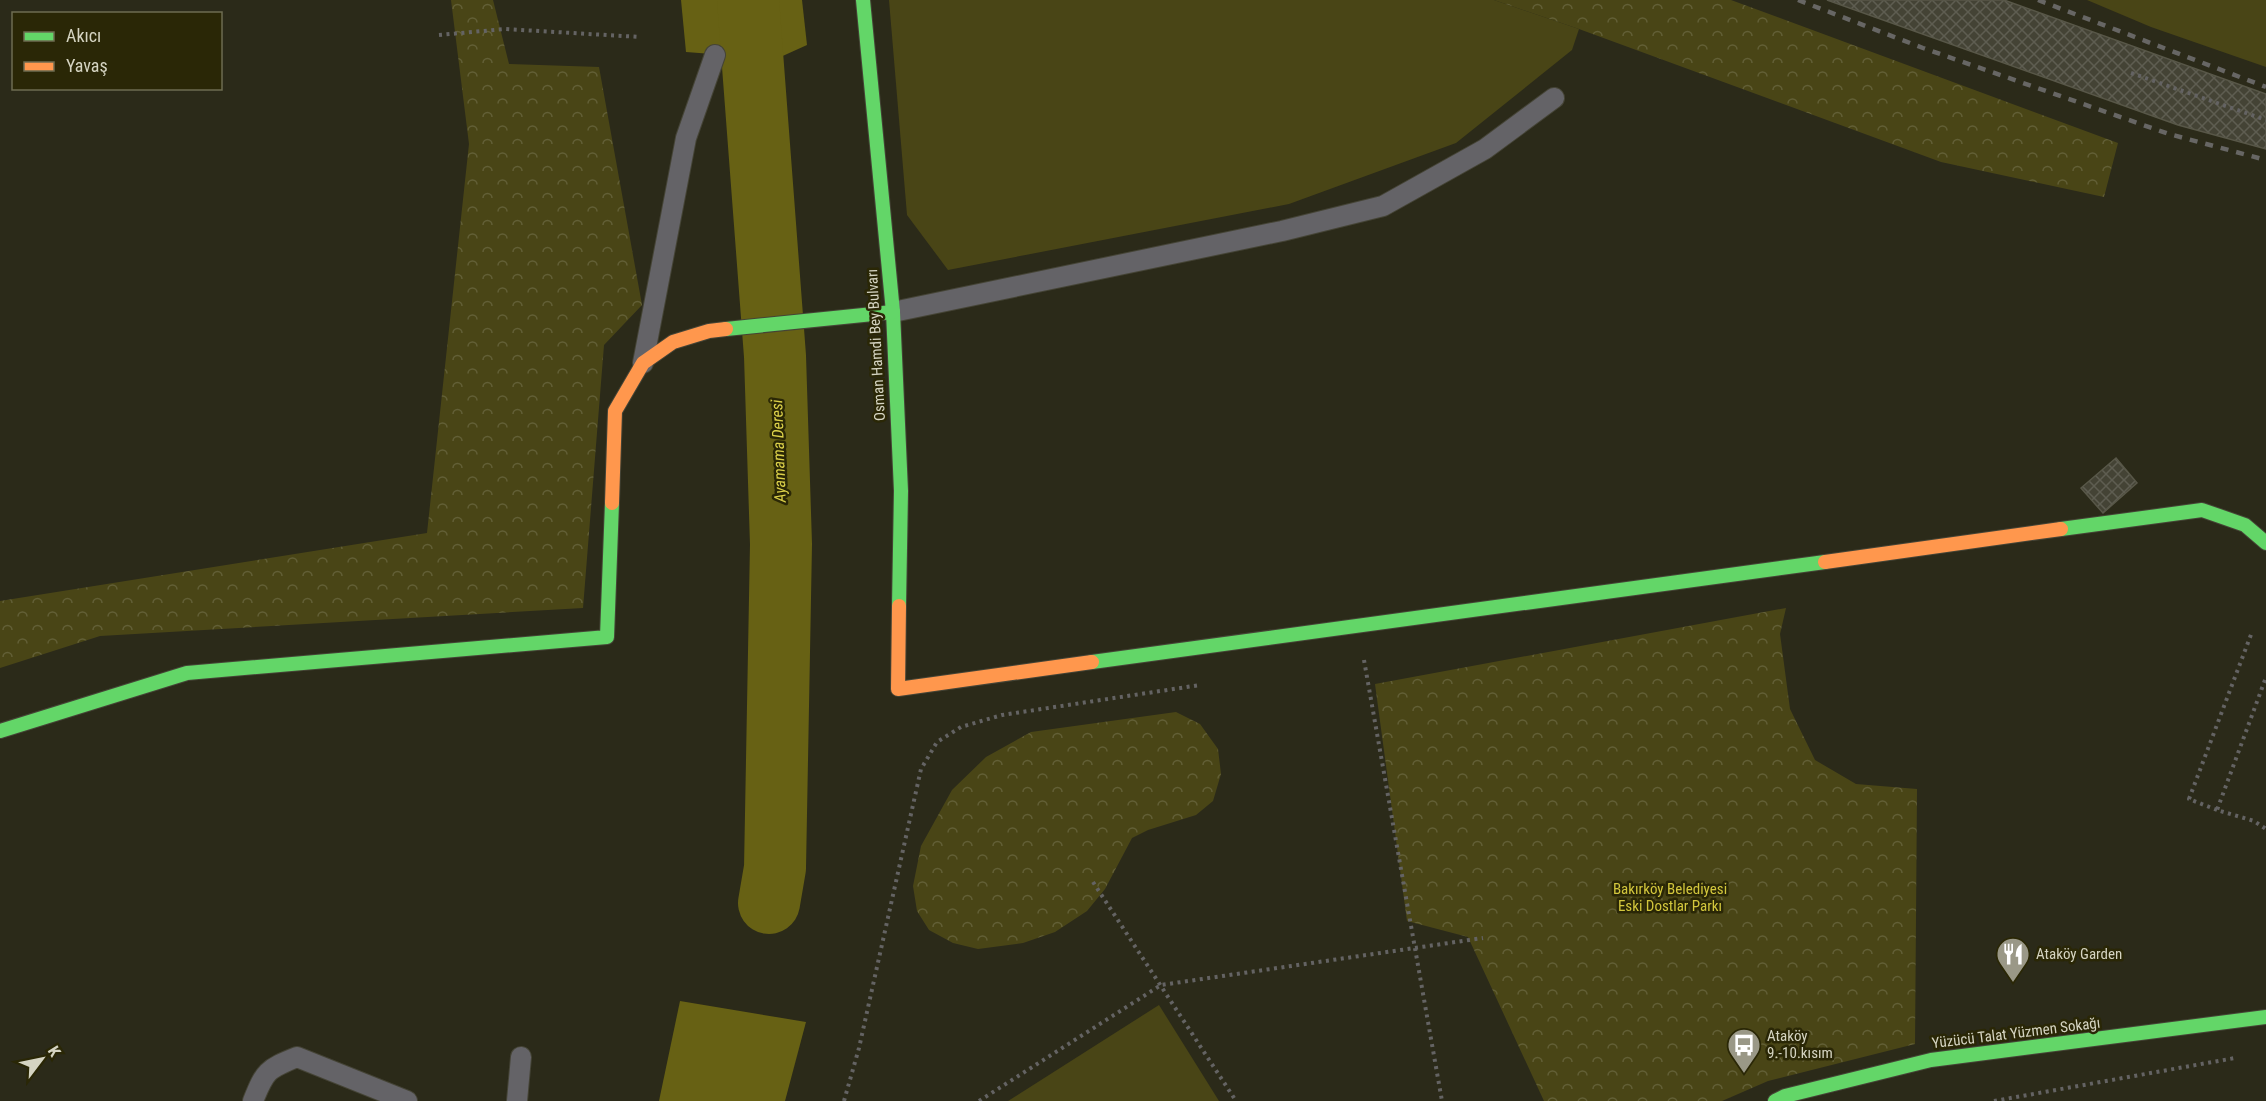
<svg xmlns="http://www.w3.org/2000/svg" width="2266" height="1101" viewBox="0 0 2266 1101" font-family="'Roboto Condensed',sans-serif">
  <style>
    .grass { fill: #494516 }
    .forest { fill: url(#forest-crowns) }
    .water { fill: #676114 }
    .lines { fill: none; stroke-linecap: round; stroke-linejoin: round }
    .river { stroke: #676114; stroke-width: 62 }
    .building { fill: url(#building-cross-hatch); stroke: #585748; stroke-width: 1.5 }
    .lane-casing { stroke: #454436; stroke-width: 22 }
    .fast-casing { stroke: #454436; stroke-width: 16 }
    .slow-casing { stroke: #454436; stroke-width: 16 }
    .path { stroke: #646363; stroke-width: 4; stroke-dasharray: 3 4.5; stroke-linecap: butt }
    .lane { stroke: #646367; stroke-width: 20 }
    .fast { stroke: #63d668; stroke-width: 14 }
    .slow { stroke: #ff974d; stroke-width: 14 }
    .rail { stroke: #676664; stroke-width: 4.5; stroke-dasharray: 8 8; stroke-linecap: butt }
    .labels { text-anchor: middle; stroke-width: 5; stroke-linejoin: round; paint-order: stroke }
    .street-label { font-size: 15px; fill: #d5d4c2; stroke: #2a2706 }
    .park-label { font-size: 15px; fill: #d3c73d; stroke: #2a2706 }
    .poi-label { font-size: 15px; fill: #d5d4c2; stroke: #2a2706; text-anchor: start }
    .water-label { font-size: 16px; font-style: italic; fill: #ddd24a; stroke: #2a2706 }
  </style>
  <defs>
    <pattern id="forest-crowns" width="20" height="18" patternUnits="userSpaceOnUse" patternTransform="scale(1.5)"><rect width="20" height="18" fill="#494516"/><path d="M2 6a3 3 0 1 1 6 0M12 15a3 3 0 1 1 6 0" fill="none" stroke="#625f36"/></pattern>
    <pattern id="building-cross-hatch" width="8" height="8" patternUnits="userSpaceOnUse" patternTransform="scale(1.5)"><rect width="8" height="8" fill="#444335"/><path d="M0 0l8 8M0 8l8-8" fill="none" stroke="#5e5d51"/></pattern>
  </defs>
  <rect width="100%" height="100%" fill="#2b2a19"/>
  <!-- grass -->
  <g class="grass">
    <polygon points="889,0 1494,0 1579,29 1572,50 1456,143 1289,204 948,270 907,215"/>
    <polygon points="2087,0 2266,0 2266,67 2151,27"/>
    <polygon points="1159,1005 1219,1101 1008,1101"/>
  </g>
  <!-- forest -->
  <g class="forest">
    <polygon points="451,0 493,0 509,64 599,67 642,305 604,345 583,608 100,636 0,668 0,601 427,533 469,144"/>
    <polygon points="1494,0 1731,0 2118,143 2104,197 1941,162 1579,29"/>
    <polygon points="1786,608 1780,634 1790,709 1815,760 1856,784 1917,789 1915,1044 1768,1081 1722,1101 1544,1101 1468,937 1407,921 1375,684"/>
    <polygon points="1176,712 1200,724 1218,749 1221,774 1213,801 1196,815 1148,830 1132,838 1105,889 1087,911 1055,932 1023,943 978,949 953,943 929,930 917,911 913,886 921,846 952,790 986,757 1031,732"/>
  </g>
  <!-- water -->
  <g class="water">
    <polygon points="681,0 802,0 807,45 776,59 686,52"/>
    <polygon points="680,1001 806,1022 785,1101 659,1101"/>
  </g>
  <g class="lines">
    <!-- river -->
    <polyline class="river" points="748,0 775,356 781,544 775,868 769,903"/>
  </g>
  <!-- building -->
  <g class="building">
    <polygon points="1827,0 2004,0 2266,94 2266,149 2178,125"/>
    <polygon points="2116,458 2137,483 2103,513 2081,488"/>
  </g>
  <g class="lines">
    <defs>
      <g id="lane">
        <polyline points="893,312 1282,231 1383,206 1485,149 1554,98"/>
        <polyline points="643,363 686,138 715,55"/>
        <path d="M253 1101C265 1071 267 1069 297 1057L407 1101"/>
        <polyline points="517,1101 521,1057"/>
      </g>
      <g id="fast">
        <polyline points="863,0 893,312 901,491 899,606"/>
        <polyline points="726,329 893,312"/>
        <polyline points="2061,529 2202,510 2245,525 2266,543"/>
        <polyline points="1092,662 1825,562"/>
        <polyline points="0,731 187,673 607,637 612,503"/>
        <polyline points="1775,1101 1785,1096 1931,1060 2266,1017"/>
      </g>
      <g id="slow">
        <polyline points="612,503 615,411 643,363 673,342 709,331 726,329"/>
        <polyline points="1825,562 2061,529"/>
        <polyline points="899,606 898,689 1092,662"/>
      </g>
    </defs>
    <!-- lane casing -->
    <use href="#lane" class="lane-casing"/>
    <!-- fast casing -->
    <use href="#fast" class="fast-casing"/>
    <!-- slow casing -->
    <use href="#slow" class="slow-casing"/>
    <!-- path -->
    <g class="path">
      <polyline points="439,35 505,29 640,37"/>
      <polyline points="2131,73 2266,120"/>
      <polyline points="1364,660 1442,1101"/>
      <polyline points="2265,680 2217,810 2254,821 2266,829"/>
      <polyline points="2217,810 2189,799 2252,632"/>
      <polyline points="1093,882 1236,1101"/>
      <polyline points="844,1101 859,1048 921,769 937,742 961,727 1002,715 1200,685"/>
      <polyline points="979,1101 1161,985 1483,938"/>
      <polyline points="1994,1101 2235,1058"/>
    </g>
    <!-- lane -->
    <use href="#lane" class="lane"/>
    <!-- fast -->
    <use href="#fast" class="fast"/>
    <!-- slow -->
    <use href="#slow" class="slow"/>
    <!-- rail -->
    <g class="rail">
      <polyline points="1798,0 1923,48 2169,134 2266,160"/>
      <polyline points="2038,0 2266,87"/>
    </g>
  </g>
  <!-- icons -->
  <defs>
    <symbol id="restaurant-pin" viewBox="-11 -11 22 30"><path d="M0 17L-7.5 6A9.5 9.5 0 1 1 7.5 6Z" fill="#9a9887" stroke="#2a2706"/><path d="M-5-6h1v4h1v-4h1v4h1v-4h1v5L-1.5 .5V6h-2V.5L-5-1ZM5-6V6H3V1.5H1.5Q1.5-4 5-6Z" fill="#fff"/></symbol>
    <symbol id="bus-pin" viewBox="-11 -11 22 30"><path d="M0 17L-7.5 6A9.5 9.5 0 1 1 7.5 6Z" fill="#9a9887" stroke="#2a2706"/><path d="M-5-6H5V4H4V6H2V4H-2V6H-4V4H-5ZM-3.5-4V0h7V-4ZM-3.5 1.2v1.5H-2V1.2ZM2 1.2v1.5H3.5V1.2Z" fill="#fff"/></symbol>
  </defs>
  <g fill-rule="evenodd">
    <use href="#restaurant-pin" x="1994" y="935" width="38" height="52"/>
    <use href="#bus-pin" x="1725" y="1026" width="38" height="52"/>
  </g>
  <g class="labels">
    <!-- street labels -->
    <g class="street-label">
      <text transform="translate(876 345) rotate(-93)" y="5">Osman Hamdi Bey Bulvarı</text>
      <text transform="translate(2016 1033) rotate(-7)" y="5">Yüzücü Talat Yüzmen Sokağı</text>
    </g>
    <!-- park labels -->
    <g class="park-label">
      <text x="1670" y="894">Bakırköy Belediyesi<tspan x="1670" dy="17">Eski Dostlar Parkı</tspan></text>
    </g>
    <!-- poi labels -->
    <g class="poi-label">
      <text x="2036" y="959">Ataköy Garden</text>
      <text x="1767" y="1041">Ataköy<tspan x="1767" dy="17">9.-10.kısım</tspan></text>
    </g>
    <!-- water labels -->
    <g class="water-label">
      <text transform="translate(778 451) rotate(-92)" y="6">Ayamama Deresi</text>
    </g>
  </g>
  <!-- legend -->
  <rect x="12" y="12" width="210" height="78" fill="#2a2706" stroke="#6e6c51" stroke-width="1.5"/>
  <rect x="24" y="32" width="30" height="9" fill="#63d668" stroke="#6e6c51" stroke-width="1.5"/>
  <text x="66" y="42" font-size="18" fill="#d5d4c2">Akıcı</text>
  <rect x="24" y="62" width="30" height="9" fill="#ff974d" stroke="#6e6c51" stroke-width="1.5"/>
  <text x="66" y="72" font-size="18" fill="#d5d4c2">Yavaş</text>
  <!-- north arrow -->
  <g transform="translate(42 1059) rotate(58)" stroke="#2a2706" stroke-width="4.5" paint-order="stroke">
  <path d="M0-4.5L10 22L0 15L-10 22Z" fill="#d5d4c2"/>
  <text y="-9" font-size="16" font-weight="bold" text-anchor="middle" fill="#d5d4c2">K</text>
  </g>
</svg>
